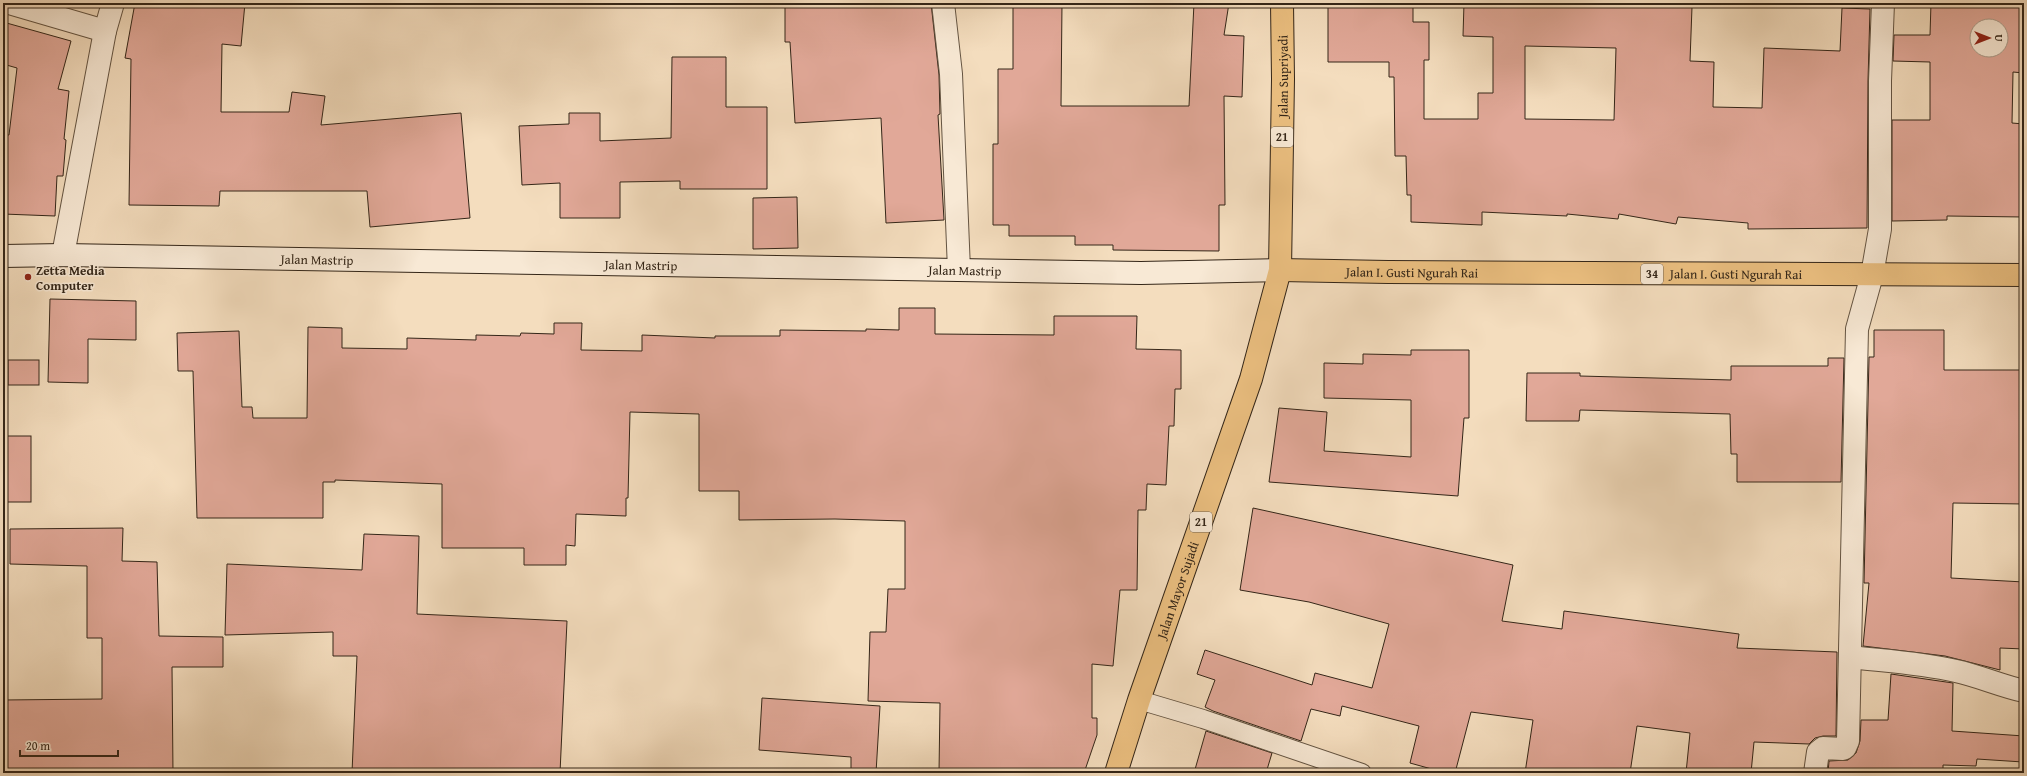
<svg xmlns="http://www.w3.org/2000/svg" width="2027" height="776" viewBox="0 0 2027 776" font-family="'Gentium Book Plus',serif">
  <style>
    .building { fill: #e1a898; stroke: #342618; fill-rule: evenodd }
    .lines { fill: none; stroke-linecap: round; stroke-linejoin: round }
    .service-casing { stroke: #645442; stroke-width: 20 }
    .minor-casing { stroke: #645442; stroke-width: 24 }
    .secondary-casing { stroke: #342618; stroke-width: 24 }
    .trunk-casing { stroke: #342618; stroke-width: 24 }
    .service { stroke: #f8e9d5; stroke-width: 18 }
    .minor { stroke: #f8e9d5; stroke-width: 22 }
    .secondary { stroke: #f8e9d5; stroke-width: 22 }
    .trunk { stroke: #eabe7f; stroke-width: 22 }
    .poi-dot { fill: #8f2418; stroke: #f8e9d5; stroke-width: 1.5 }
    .labels { text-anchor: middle; stroke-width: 3; stroke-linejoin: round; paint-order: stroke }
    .shield { fill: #f8e9d5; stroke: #6f6051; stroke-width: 1 }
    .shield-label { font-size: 12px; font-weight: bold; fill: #342618 }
    .street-label { font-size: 13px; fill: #342618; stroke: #f8e9d5 }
    .poi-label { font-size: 13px; font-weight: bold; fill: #342618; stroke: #f8e9d5; text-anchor: start }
  </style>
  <rect width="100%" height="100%" fill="#f4ddbe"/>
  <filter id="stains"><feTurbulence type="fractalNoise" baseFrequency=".005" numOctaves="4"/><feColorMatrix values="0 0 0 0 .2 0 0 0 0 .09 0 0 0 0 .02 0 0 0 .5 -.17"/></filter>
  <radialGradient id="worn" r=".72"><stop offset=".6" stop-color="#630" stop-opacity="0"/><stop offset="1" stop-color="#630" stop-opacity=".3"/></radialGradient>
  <!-- building -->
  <g class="building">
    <polygon points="135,3 245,3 241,46 222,44 221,112 289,112 292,92 325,96 321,125 461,113 470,218 370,227 367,191 220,191 219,206 129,205 131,59 125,58"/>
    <polygon points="785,3 931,3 939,75 940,114 938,115 944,220 886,223 881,118 795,123 790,42 785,42"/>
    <polygon points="1013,3 1062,3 1061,106 1189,106 1194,3 1229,3 1224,35 1244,36 1242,97 1224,96 1225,205 1219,205 1219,251 1113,250 1113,245 1075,245 1075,236 1009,236 1009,225 993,225 993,144 998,144 998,69 1013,69"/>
    <path d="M1328 3H1413V22H1429V60H1424V119H1478V93H1493V37L1463 36 1464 3H1603V6L1692 7 1690 61 1714 62 1713 107 1762 108 1764 48 1840 51 1842 8 1870 9 1868 81 1867 228 1748 229V223L1678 217 1676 224 1619 214 1618 219 1567 214V216L1482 212V225L1411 222V195H1407L1406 156H1395L1394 77H1389V62H1328ZM1525 46 1616 48 1614 120 1525 119Z"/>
    <path d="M1931 3H2024V73L2013 72 2012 123 2024 124V217L1947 216V220L1892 221V120H1930V62L1893 61 1894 35H1930ZM1977 26H2001V50H1977Z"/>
    <polygon points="3,22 71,41 58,89 69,91 64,139 66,140 63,176 57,176 55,216 3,214 6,135 9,135 17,68 3,64"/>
    <polygon points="672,57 726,57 726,107 767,107 767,189 680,189 680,181 620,182 620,218 560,218 560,183 522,185 519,126 569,124 569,113 600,113 600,141 671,138"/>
    <polygon points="797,197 798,248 753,249 753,198"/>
    <polygon points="50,299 136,301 136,340 88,339 88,383 48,382"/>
    <polygon points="899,308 935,308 935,334 1054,335 1054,316 1137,316 1136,349 1181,350 1181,389 1175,389 1174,426 1169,426 1166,485 1147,484 1146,510 1138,510 1137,590 1120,590 1113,666 1092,664 1092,718 1097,718 1097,735 1084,773 939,773 940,703 868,701 870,632 886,632 888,589 905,589 905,521 835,519 739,520 739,491 699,491 699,414 630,412 628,498 626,498 626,516 576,514 575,546 566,545 566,565 524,565 524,548 442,548 442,484 335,480 335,482 323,482 323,518 197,518 193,371 178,371 177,333 239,331 242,407 252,407 253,418 307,418 308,327 342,328 342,348 407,349 407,338 476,340 476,335 520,336 521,333 554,334 554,323 582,323 581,350 642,351 642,335 715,338 715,336 780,336 780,330 866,331 866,329 899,330"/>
    <polygon points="1874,330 1944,330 1944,370 2024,370 2024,504 1953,503 1951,578 2024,582 2024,649 2000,648 2000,670 1945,656 1863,646 1869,583 1864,583 1869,357 1874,357"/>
    <polygon points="1411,350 1469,350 1469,418 1464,418 1458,496 1269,482 1279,408 1327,412 1324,451 1411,457 1411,400 1324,398 1324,363 1363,364 1363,354 1411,355"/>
    <polygon points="1828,358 1844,358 1841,482 1737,482 1737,454 1731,454 1730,414 1580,410 1579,421 1526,421 1527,373 1580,373 1580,376 1731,380 1731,366 1828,366"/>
    <rect x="8" y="360" width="31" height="25"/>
    <rect x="3" y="436" width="28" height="66"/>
    <polygon points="1253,508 1513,565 1502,621 1562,629 1564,611 1739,634 1737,648 1837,652 1836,736 1823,736 1815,738 1809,744 1754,742 1751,773 1686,773 1690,733 1637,726 1630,773 1525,773 1533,720 1471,712 1455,773 1446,773 1410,763 1419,726 1342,706 1340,716 1311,709 1301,741 1213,711 1205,707 1215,680 1197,674 1205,650 1312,685 1315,673 1372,688 1389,624 1309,602 1240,590"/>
    <polygon points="123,528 122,561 157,562 159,636 223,637 223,667 172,667 173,773 3,773 3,700 102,699 102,638 87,638 87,566 10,564 10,529"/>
    <polygon points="364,534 419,536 417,614 567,621 560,773 352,773 357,656 333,656 333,632 225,635 227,564 362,570"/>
    <polygon points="1891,674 1953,683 1952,731 2024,736 2023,762 1977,759 1976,766 1943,765 1943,773 1828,773 1829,761 1848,760 1856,753 1860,741 1861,720 1888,720"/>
    <polygon points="762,698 880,706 876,773 851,773 851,757 759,750"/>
    <polygon points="1206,731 1272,753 1266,773 1194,773"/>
  </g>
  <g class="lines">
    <defs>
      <polyline id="service" points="1139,700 1203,719 1362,773"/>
      <g id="minor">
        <polyline points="9,3 105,31"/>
        <polyline points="943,3 951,74 959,270"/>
        <polyline points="63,255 105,31 113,3"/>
        <path d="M1850 657C1885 661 1921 663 1956 671 1979 676 2001 686 2024 691"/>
        <polyline points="1815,773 1818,752 1823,748 1843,749 1845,748 1848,741 1857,329 1872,275 1880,229 1880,81 1883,3"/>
      </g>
      <g id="secondary">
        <path id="s1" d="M3 256 63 255 1141 273 1280 270"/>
      </g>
      <g id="trunk">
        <path id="s2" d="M1280 270 1388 272 2024 275"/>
        <path id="s3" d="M1116 773 1139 700 1251 379 1280 270 1283 79 1282 3"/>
      </g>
    </defs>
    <!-- service casing -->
    <use href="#service" class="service-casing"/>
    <!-- minor casing -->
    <use href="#minor" class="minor-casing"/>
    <!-- secondary casing -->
    <use href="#secondary" class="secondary-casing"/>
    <!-- trunk casing -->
    <use href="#trunk" class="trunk-casing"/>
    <!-- service -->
    <use href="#service" class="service"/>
    <!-- minor -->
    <use href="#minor" class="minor"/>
    <!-- secondary -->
    <use href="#secondary" class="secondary"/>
    <!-- trunk -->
    <use href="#trunk" class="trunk"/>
  </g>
  <!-- markers -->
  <circle class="poi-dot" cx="28" cy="277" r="4"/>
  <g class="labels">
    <!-- shield labels -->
    <g class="shield">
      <rect x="1271" y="127" width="22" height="20" rx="3"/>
      <rect x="1641" y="264" width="22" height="20" rx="3"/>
      <rect x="1190" y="512" width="22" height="20" rx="3"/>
    </g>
    <g class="shield-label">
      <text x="1282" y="141">21</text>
      <text x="1652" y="278">34</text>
      <text x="1201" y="526">21</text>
    </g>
    <!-- street labels -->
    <g class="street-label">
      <text dy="5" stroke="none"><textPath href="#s3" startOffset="723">Jalan Supriyadi</textPath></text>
      <text dy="5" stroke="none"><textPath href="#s1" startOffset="314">Jalan Mastrip</textPath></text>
      <text dy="5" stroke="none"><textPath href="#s1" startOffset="638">Jalan Mastrip</textPath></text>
      <text dy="5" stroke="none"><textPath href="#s1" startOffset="962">Jalan Mastrip</textPath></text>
      <text dy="5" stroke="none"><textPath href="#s2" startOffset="132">Jalan I. Gusti Ngurah Rai</textPath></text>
      <text dy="5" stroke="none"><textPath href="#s2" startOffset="456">Jalan I. Gusti Ngurah Rai</textPath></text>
      <text dy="5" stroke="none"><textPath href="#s3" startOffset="193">Jalan Mayor Sujadi</textPath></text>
    </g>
    <!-- poi labels -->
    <g class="poi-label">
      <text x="36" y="275">Zetta Media<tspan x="36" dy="15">Computer</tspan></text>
    </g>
  </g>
  <!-- margin -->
  <rect width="2027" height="776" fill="none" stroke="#f4ddbe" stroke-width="16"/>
  <rect x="4" y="4" width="2019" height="768" fill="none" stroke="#342618" stroke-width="2"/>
  <rect x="8" y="8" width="2011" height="760" fill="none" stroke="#342618"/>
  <!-- north arrow -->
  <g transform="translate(1989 38) rotate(90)"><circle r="19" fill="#f8e9d5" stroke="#aa9b89"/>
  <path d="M0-3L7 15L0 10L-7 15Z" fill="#8f2418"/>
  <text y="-6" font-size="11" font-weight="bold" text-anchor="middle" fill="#342618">U</text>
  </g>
  <!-- scale -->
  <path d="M20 750v6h98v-6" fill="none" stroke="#342618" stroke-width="2"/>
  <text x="26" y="750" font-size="12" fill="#342618" stroke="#f8e9d5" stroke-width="3" paint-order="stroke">20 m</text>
  <rect width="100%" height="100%" filter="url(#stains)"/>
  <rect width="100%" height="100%" fill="url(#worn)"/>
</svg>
